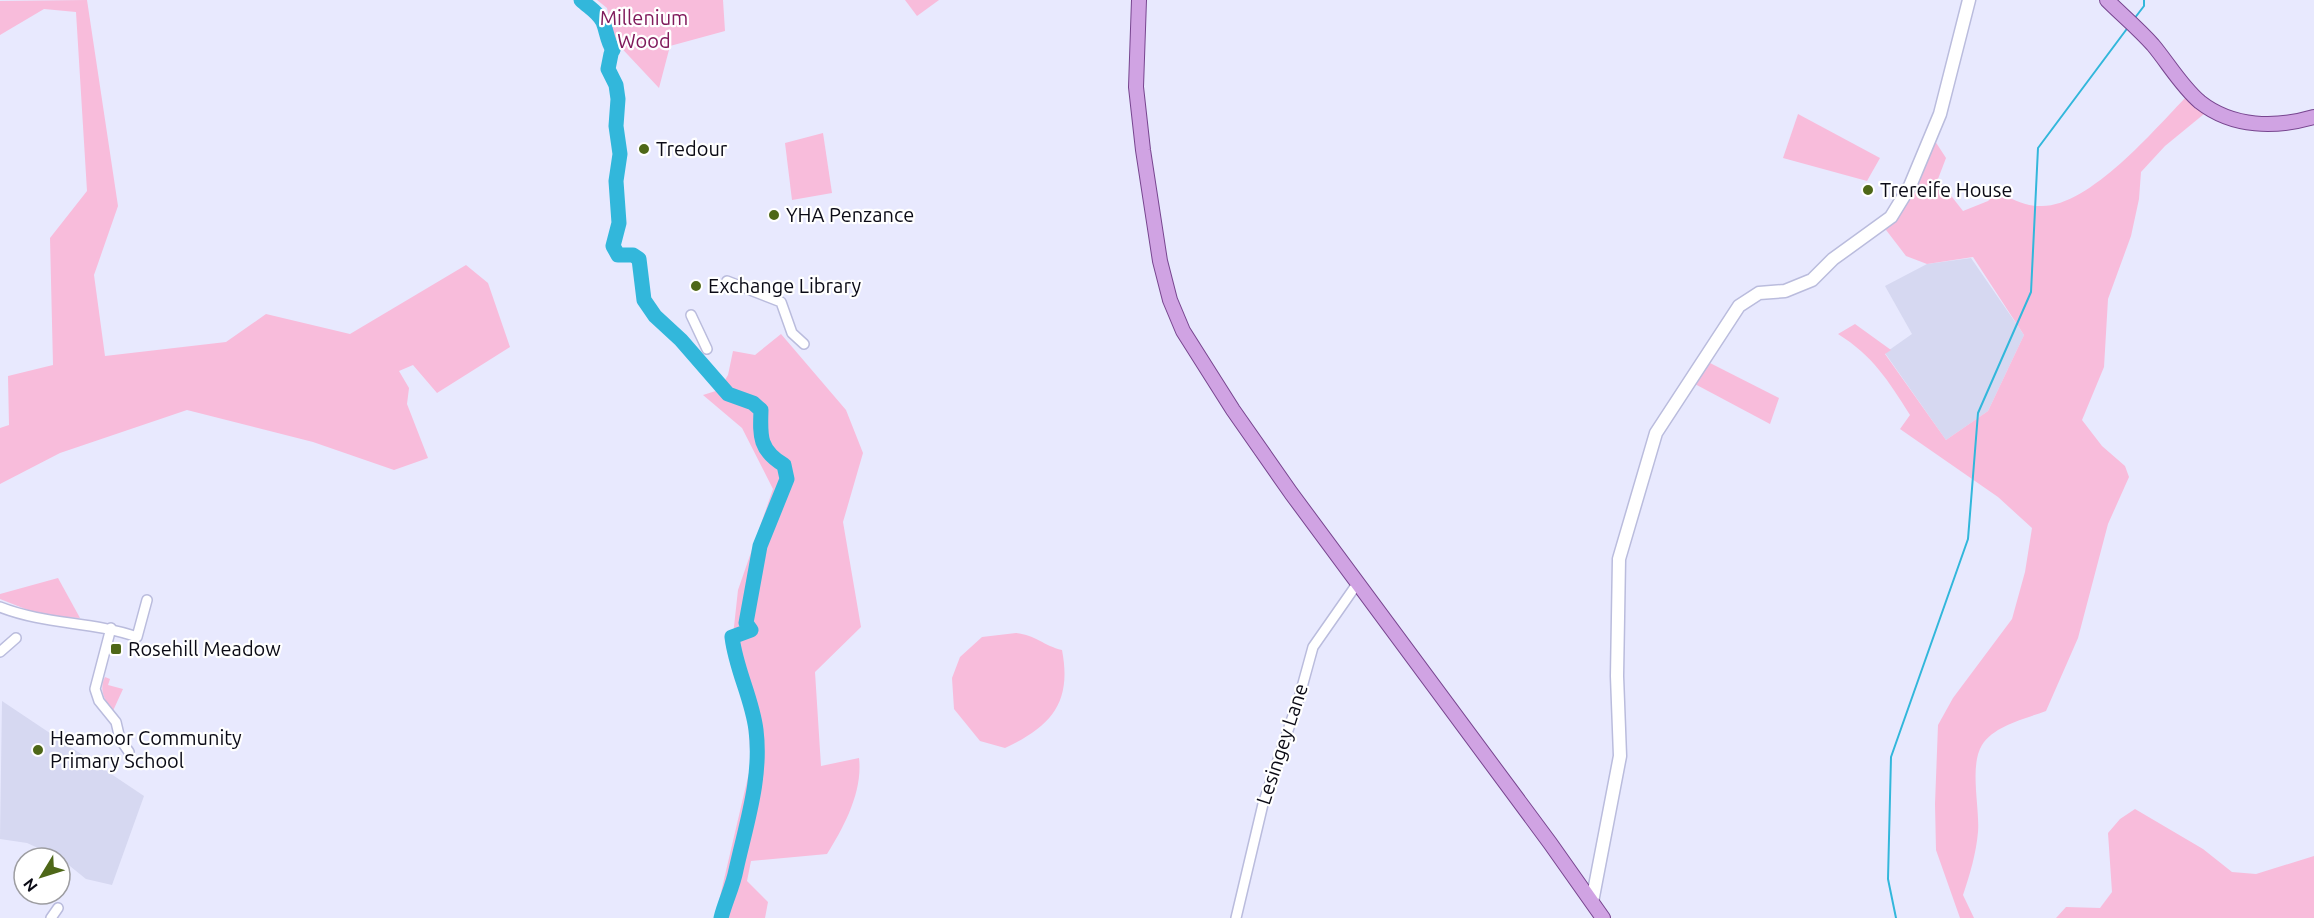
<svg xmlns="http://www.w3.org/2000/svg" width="2314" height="918" viewBox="0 0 2314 918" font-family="Ubuntu,sans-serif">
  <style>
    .built { fill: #d6d8f1 }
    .green { fill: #f8bcdb }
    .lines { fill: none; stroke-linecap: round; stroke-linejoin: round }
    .stream { stroke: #32b7db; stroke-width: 2 }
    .river { stroke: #32b7db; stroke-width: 15 }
    .minor-casing { stroke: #babcdd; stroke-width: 12 }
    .secondary-casing { stroke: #babcdd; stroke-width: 15 }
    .primary-casing { stroke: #77458f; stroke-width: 16 }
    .minor { stroke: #fff; stroke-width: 9 }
    .secondary { stroke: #fff; stroke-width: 12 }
    .primary { stroke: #d0a3e3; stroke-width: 14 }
    .poi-dot { fill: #4e6718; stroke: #fff; stroke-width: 2 }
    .labels { text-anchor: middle; stroke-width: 4.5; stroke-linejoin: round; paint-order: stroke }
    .park-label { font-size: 20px; fill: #801b5c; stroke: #fff }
    .poi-label { font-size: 20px; fill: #0a0a15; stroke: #fff; text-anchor: start }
    .street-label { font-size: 20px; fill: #0a0a15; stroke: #fff }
  </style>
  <rect width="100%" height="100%" fill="#e8e9fe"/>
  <!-- built -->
  <g class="built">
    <polygon points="1971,258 2024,335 1988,411 1946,440 1885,353 1912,334 1885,286 1927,264"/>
    <polygon points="2,701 144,796 112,885 86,879 60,858 27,843 0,839"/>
  </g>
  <!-- green -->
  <g class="green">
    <polygon points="87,0 118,206 94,275 105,356 226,342 266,314 350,334 466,265 488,283 510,347 437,393 413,365 399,371 409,388 407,404 428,458 394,470 313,442 187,410 60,453 0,484 0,428 9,425 8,376 53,365 50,238 87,191 76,12 44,9 0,35 0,1"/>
    <polygon points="597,0 723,0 725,31 670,46 659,88 613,39 607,8"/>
    <polygon points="905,0 939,0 917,16"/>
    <path d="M2187 96 2204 114 2165 146 2141 172 2139 199 2131 236 2108 299 2104 367 2082 420 2102 446 2125 466 2129 477 2108 524 2078 638 2046 711C2025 719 1995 725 1982 745 1969 766 1980 808 1978 832 1976 854 1970 874 1963 895L1974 918H1960L1936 850 1935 804 1938 725 1953 698 2012 619 2025 572 2032 528 1998 497 1900 429 1910 415C1888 380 1873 356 1838 334L1855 324 1891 350 1885 354 1946 440 1988 411 2024 335 1973 257 1927 264 1906 256 1883 226 1935 141 1946 158 1938 179 1963 211 1988 201 1998 192C2012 199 2026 207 2042 206 2090 206 2155 129 2187 96Z"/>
    <polygon points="1798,114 1880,158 1867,181 1783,158"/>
    <polygon points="823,133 832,193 792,200 785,143"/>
    <path d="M781 334 846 410 863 453 843 522 861 627 815 672 821 766 859 758C863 791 844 827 827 854L751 861 747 881 768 902 765 918H715L751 764 747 706 730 663 738 590 773 489 742 428 703 395 719 390 728 375 733 351 755 355Z"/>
    <polygon points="1710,363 1779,398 1770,424 1693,383"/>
    <polygon points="58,578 80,618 43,616 0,599 0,594"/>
    <path d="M1016 633C1036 635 1044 646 1062 650 1072 702 1052 726 1005 748L980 741 954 709 952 678 960 657 982 637Z"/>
    <path d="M105 677 110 679 108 685 123 689 112 713C106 700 98 691 105 677Z"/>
    <polygon points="2135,809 2203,849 2232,872 2256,874 2314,856 2314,918 2056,918 2066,907 2100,908 2112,892 2108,833 2120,819"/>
  </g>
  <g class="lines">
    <!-- stream -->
    <g class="stream">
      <polyline points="2134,19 2144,6 2144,0"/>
      <polyline points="1896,918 1888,879 1891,757 1968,539 1978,413 2031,292 2038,148 2129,26"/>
    </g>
    <!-- river -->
    <g class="river">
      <path d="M581 0C588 7 598 12 603 22 607 32 607 41 613 50"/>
      <path d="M611 54 608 69 616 85 618 99 616 126 620 154 616 181 619 223 613 246 618 255H633L639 259 644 300 655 316 681 340 728 394 753 403 761 410C760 436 759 450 784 465L787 479 760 546 746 623 751 630 732 637C736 670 752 698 756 730 762 778 746 824 736 870 733 886 725 902 721 918"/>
    </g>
    <defs>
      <g id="minor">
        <polyline points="727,281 781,302 792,333 804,344"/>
        <polyline points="691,315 707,349"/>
        <path d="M0 607C46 625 91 621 137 637L147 600"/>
        <polyline points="111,628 95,689 99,701 116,722 120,739 129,752"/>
        <polyline points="0,652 16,638"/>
        <polyline points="51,918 58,908"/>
        <polyline points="1236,918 1263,804 1299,698 1313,647 1357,584"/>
      </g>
      <polyline id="secondary" points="1592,902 1620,756 1617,676 1619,559 1656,433 1739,306 1759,293 1785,291 1812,280 1833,259 1891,217 1910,186 1940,114 1969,0"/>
      <g id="primary">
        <polyline points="1139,0 1136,87 1143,150 1160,261 1170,300 1183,331 1233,410 1291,493 1550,843 1603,918"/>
        <path d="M2107 0C2122 15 2139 29 2153 45 2168 63 2182 87 2200 102 2233 128 2276 128 2314 117"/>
      </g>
    </defs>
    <!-- minor casing -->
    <use href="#minor" class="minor-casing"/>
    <!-- secondary casing -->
    <use href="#secondary" class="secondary-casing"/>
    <!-- primary casing -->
    <use href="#primary" class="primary-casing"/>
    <!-- minor -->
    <use href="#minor" class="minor"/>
    <!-- secondary -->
    <use href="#secondary" class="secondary"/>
    <!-- primary -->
    <use href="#primary" class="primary"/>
  </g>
  <!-- markers -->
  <g class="poi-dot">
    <circle cx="644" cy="149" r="6"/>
    <circle cx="1868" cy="190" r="6"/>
    <circle cx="774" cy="215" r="6"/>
    <circle cx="696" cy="286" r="6"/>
    <rect x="110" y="643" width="12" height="12" rx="3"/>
    <circle cx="38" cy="750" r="6"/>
  </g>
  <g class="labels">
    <!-- park labels -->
    <g class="park-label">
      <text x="644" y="25">Millenium<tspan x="644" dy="23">Wood</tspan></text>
    </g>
    <!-- poi labels -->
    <g class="poi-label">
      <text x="656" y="156">Tredour</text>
      <text x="1880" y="197">Trereife House</text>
      <text x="786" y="222">YHA Penzance</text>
      <text x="708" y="293">Exchange Library</text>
      <text x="128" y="656">Rosehill Meadow</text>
      <text x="50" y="745">Heamoor Community<tspan x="50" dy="23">Primary School</tspan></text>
    </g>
    <!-- street labels -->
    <g class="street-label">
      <text transform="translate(1282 744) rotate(-72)" y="7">Lesingey Lane</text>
    </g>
  </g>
  <!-- north arrow -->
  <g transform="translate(42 876) rotate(232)"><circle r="28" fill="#ffffff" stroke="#9d9da1" stroke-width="1.5"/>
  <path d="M0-4.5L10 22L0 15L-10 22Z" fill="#4e6718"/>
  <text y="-9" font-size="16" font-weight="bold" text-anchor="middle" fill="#0a0a15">N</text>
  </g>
</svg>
